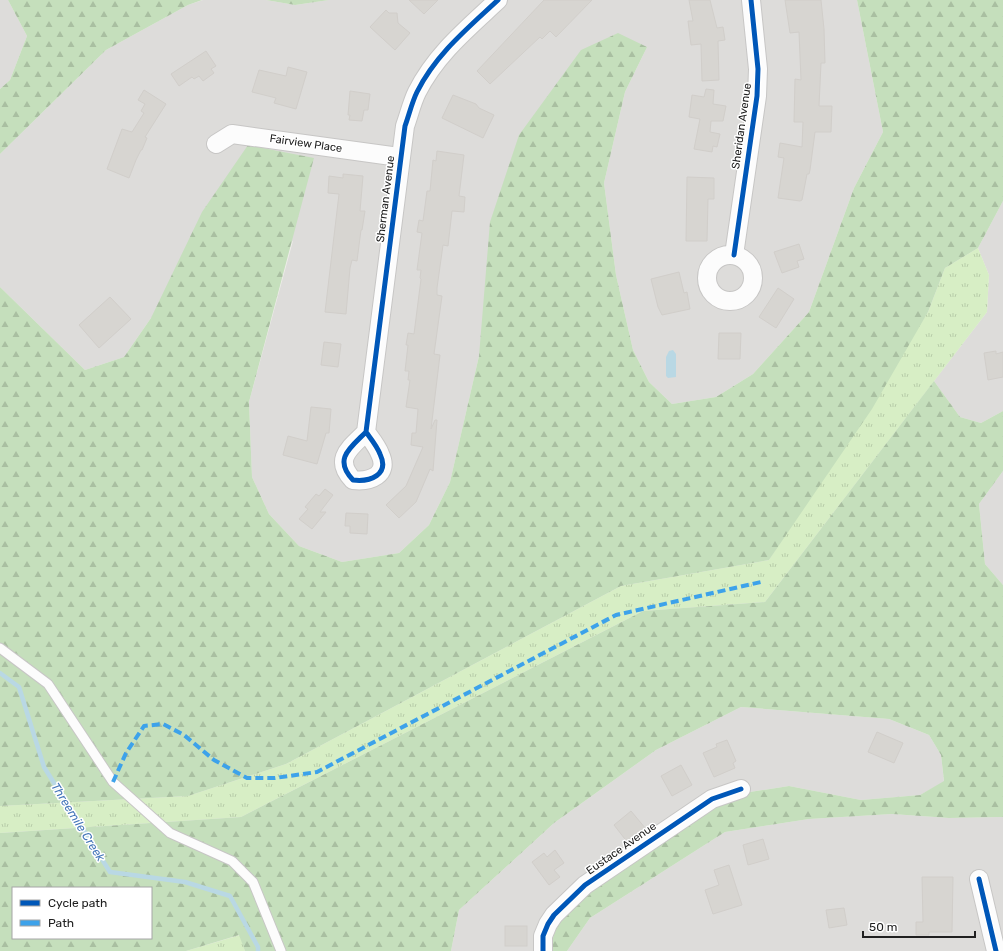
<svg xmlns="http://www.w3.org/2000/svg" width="1003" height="951" viewBox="0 0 1003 951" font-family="Rubik,sans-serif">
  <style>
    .residential { fill: #dddcda }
    .grass { fill: url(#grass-tufts) }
    .forest { fill: url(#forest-firs); fill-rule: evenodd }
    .water { fill: #b9d8e4 }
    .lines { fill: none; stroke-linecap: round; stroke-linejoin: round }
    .stream { stroke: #b9d8e4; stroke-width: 4.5 }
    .building { fill: #d7d5d1; stroke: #d1ceca }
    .service-casing { stroke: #c7c6c5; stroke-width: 11 }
    .minor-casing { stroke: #c7c6c5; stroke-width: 20 }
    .service { stroke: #fcfcfc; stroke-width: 9 }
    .minor { stroke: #fcfcfc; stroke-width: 18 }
    .quiet { stroke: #3da2ea; stroke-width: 4; stroke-dasharray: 8 4; stroke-linecap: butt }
    .cycleway-casing { stroke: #fff; stroke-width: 8 }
    .cycleway { stroke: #0057b8; stroke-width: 5 }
    .labels { text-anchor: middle; stroke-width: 3; stroke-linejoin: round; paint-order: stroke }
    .street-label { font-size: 11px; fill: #202020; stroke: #fff }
    .water-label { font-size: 12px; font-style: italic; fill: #4375b9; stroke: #fff }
  </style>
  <defs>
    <pattern id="grass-tufts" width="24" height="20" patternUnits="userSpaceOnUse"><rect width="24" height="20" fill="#d7eec5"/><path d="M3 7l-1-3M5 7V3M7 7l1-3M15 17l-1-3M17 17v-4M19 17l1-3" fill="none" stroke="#b8cca9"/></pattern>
    <pattern id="forest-firs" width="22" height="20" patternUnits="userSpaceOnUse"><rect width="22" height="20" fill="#c5dfbc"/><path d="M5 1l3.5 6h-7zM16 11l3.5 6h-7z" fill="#a9bfa1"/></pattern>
  </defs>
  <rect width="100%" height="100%" fill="#eeede9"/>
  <!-- residential -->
  <g class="residential">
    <polygon points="0,0 8,0 27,36 10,80 0,89"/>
    <polygon points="203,0 266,0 295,5 329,0 857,0 883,132 854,188 809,312 753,374 716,397 672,404 649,382 633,350 616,275 604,183 625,92 647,47 479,356 450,482 429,525 399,553 342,562 299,546 269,514 252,477 249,402 293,241 151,318 124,357 85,370 0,287 0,154 106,50 188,5"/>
    <polygon points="1003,201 1003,411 981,423 960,417 934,381 987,312 989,275 978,248"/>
    <polygon points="1003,471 1003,585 985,564 979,504"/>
    <polygon points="741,707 889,719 929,735 941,755 944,782 920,795 861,800 789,786 750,792 551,945 552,951 451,951 459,910 554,823 656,750"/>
    <polygon points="892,814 949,818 1003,817 1003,951 567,951 590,918 725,832 809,819"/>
  </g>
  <!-- grass -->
  <g class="grass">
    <polygon points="978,248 989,275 987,312 765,602 643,611 241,817 0,833 0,806 188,796 286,764 621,586 769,560 928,312 945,268"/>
    <polygon points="240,935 245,951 186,951"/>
  </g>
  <!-- forest -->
  <g class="forest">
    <polygon points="8,0 202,0 188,5 106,50 0,154 0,89 10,80 27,36"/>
    <polygon points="266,0 329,0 295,5"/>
    <polygon points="857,0 1003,0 1003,201 978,248 945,268 928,312 872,409 769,560 621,586 286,764 188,796 0,806 0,287 85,370 124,357 151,318 202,212 248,145 314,158 249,402 252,477 269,514 299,546 342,562 399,553 429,525 450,482 479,356 490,222 519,135 581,50 618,33 647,47 625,92 604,183 616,275 633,350 649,382 672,404 716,397 753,374 809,312 854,188 883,132"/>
    <path d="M934 381 960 417 981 423 1003 411V471L979 504 985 564 1003 585V817L949 818 892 814 809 819 725 832 590 918 567 951H552L551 945 557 924 595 885 702 812 750 792 789 786 861 800 920 795 944 781 941 755 929 735 889 719 741 707 656 750 554 823 459 910 451 951H245L239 935 186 951H0V833L241 817 643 611 765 602ZM13 888H151V938H13Z"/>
  </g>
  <!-- water -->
  <polygon class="water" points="673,350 676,354 676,377 668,378 666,376 666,357 669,351"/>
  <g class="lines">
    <!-- stream -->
    <polyline class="stream" points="0,673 19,687 44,767 110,872 185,882 230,896 258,947 258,951"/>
  </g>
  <!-- building -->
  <g class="building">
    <polygon points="409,0 438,0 424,14"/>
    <polygon points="544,0 592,0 556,37 550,31 542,39 540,37 490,84 477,71"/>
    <polygon points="689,0 710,0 717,28 723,27 725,40 718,41 719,80 702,81 701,44 691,45 688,21 693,21"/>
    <polygon points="785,0 821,0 824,29 825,63 821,63 819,106 832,106 831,132 815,132 810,170 809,174 807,174 802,200 800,201 778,198 784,158 778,157 780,143 802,147 803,122 794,122 795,79 801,80 799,32 790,33"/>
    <polygon points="386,10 389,13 397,13 398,23 410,33 395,50 370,27"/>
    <polygon points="206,51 216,66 211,69 214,73 203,81 199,76 194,79 192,77 179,86 171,74"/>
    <polygon points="288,67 307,72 296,109 274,103 276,98 252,92 259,70 286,76"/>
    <polygon points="706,89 714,90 713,104 726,106 723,121 711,121 710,132 720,134 717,147 713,146 712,152 694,149 700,119 689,117 692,95 704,97"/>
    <polygon points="144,90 166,104 145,137 147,138 142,150 141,150 136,160 129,178 107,169 122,129 132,132 144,113 141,111 145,104 138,100"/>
    <polygon points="350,91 370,94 368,110 364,110 362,121 349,120 350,115 348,115"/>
    <polygon points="453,95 476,104 479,108 494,115 483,138 442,118"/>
    <polygon points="437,151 464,155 459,196 465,197 464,212 452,211 448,246 443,245 437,288 437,295 442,296 434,354 440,355 431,429 435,420 437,420 433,471 430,469 416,502 399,518 386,505 406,486 423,447 411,445 412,433 416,433 418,409 406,407 410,380 408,380 409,371 405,371 408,345 406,345 408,333 414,334 421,279 420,278 421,270 417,270 422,233 417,232 419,220 423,221 427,191 430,191 433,160 436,161"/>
    <polygon points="343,174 363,176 360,211 365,211 362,230 361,230 357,261 352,260 350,268 346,314 325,312 339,194 328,193 329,176 343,178"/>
    <polygon points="687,177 714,178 714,199 708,199 707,241 686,241"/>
    <polygon points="799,244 804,259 797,261 799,267 782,273 774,252"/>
    <polygon points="679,272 684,293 687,292 690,309 662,315 658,307 651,279"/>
    <polygon points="778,288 794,299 776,328 759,317"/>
    <polygon points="110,297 131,319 99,348 79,325"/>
    <polygon points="719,333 741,333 740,359 718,359"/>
    <polygon points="324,342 341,344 338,367 321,365"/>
    <polygon points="996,351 996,354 1003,352 1003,377 988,380 984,353"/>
    <polygon points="311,407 331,409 329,433 326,433 317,464 283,455 288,436 307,441"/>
    <polygon points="325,489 333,495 320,512 326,512 312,529 299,519 308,509 305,507 316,494 319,496"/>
    <polygon points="346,513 368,514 367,534 350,533 350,526 345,526"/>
    <polygon points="877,732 903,743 894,763 868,752"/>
    <polygon points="727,740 736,761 733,763 735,768 714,777 703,753 717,747 716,744"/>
    <polygon points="681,765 692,785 672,796 661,776"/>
    <polygon points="631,811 646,829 628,843 614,825"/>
    <polygon points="763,839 769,859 748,865 743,845"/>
    <polygon points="555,850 564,863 554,870 560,877 549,885 532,862 544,853 547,857"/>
    <polygon points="729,865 742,905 713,914 705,890 719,885 714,870"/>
    <polygon points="922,877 953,877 952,932 929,932 929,935 916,935 916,922 923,922"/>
    <polygon points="844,908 847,925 829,928 826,910"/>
    <rect x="505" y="926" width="22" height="20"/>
  </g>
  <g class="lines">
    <defs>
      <polyline id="service" points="0,648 48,684 113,782 170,833 232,861 253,882 281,951"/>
      <g id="minor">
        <polyline points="216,144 232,134 399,157"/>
        <polyline points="734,255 757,96 758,69 751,0"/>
        <circle cx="730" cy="278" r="23"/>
        <path d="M366 432C371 439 377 446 380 454 390 475 370 482 353 480 333 459 350 448 366 432L405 126C409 115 412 102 417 92 436 54 468 28 498 0"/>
        <polyline points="979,879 996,951"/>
        <polyline points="543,951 543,936 548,924 554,915 585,885 712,799 741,789"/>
      </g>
    </defs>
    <!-- service casing -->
    <use href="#service" class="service-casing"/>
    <!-- minor casing -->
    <use href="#minor" class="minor-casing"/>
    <!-- service -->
    <use href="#service" class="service"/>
    <!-- minor -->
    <use href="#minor" class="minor"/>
    <!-- quiet -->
    <polyline class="quiet" points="113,782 126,753 144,726 163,724 184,735 214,760 247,778 275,778 317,772 616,615 761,582"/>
    <defs>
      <g id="cycleway">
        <polyline points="734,255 757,96 758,69 751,0"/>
        <path d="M366 432C371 439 377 446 380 454 390 475 370 482 353 480 333 459 350 448 366 432L405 126C409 115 412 102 417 92 436 54 468 28 498 0"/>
        <polyline points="979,879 996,951"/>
        <polyline points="543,951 543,936 548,924 554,915 585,885 712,799 741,789"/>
      </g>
    </defs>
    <!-- cycleway casing -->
    <use href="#cycleway" class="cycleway-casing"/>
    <!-- cycleway -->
    <use href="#cycleway" class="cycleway"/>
  </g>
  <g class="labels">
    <!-- street labels -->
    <g class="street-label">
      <text transform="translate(741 126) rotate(-82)" y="4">Sheridan Avenue</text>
      <text transform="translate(306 143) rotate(8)" y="4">Fairview Place</text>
      <text transform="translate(385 199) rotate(-83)" y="4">Sherman Avenue</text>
      <text transform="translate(621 848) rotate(-35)" y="4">Eustace Avenue</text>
    </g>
    <!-- water labels -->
    <g class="water-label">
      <text transform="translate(78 822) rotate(58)" y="4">Threemile Creek</text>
    </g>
  </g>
  <!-- legend -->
  <rect x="12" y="887" width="140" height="52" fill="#ffffff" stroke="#a6a6a6"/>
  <rect x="20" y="900" width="20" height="6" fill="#0057b8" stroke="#a6a6a6"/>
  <text x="48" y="907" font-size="12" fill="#202020">Cycle path</text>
  <rect x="20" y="920" width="20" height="6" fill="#3da2ea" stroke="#a6a6a6"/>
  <text x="48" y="927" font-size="12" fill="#202020">Path</text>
  <!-- scale -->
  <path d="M863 931v6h112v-6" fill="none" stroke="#202020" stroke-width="2"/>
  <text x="869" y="931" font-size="12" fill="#202020" stroke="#ffffff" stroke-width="3" paint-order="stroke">50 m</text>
</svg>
